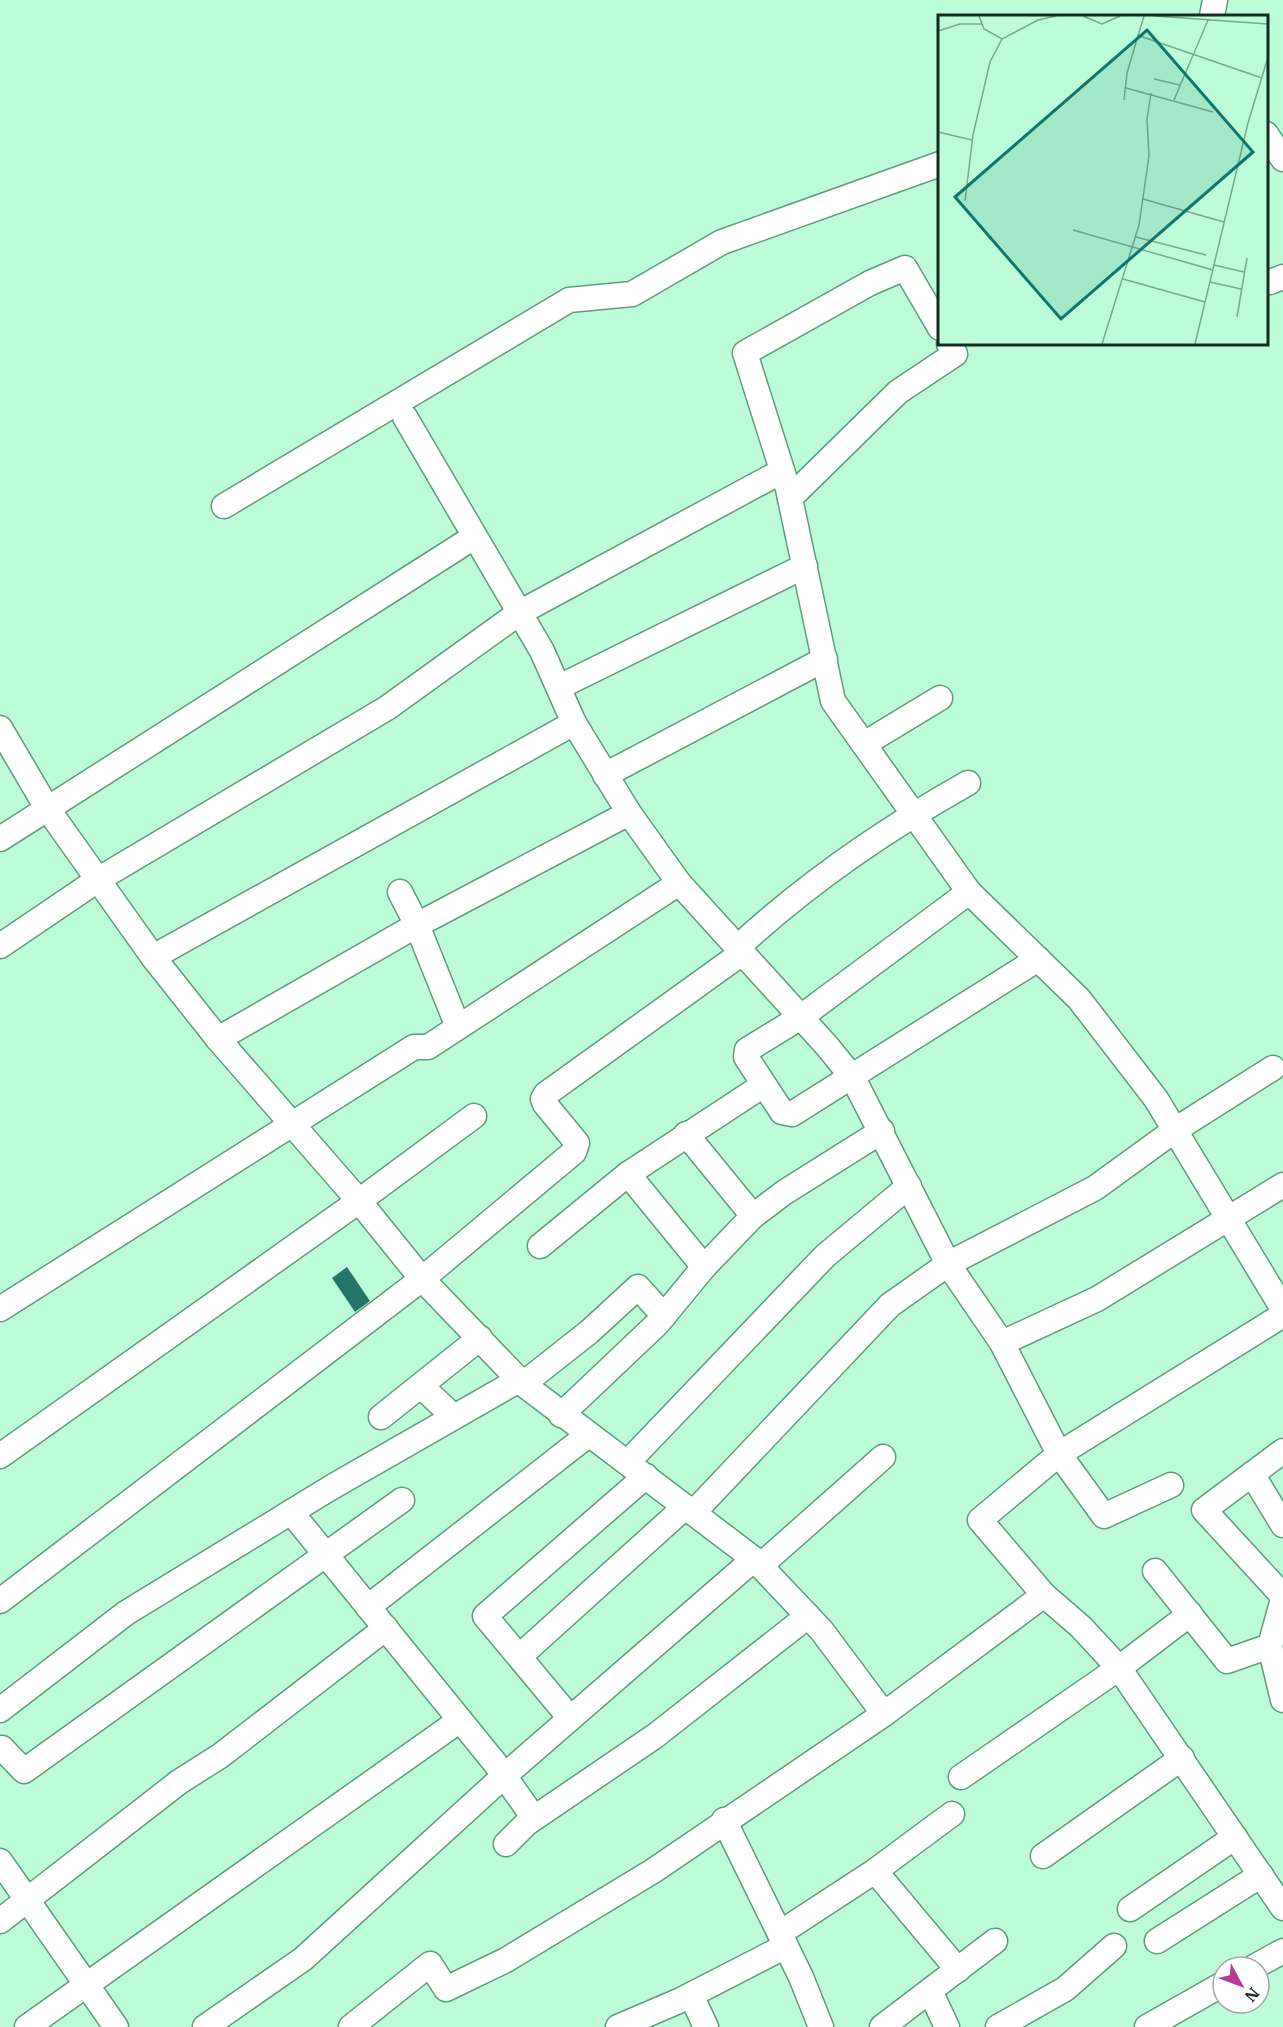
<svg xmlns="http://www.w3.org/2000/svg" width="1283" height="2027" viewBox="0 0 1283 2027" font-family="'IBM Plex Serif',serif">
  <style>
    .building { fill: #25766a }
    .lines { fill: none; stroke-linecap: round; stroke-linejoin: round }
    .minor-casing { stroke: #5f9c7d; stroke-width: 27 }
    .minor { stroke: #fff; stroke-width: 24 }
    .inset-road { fill: none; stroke: #78a98f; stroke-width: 1.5 }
    .view { fill: #0f766e; fill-opacity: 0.15; stroke: #0f766e; stroke-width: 3 }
    .inset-edge { fill: none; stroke: #122c1f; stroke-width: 3 }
  </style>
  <rect width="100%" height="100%" fill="#bcfcd9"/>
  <!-- building -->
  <polygon class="building" points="347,1267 370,1301 355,1312 332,1278"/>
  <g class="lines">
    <defs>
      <g id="minor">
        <polyline points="1212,16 1215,0"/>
        <polyline points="1266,134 1283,159"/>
        <polyline points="1270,282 1283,277"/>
        <polyline points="940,328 905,268 870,283 745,353 788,489 833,701 969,892 1079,999 1156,1099 1283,1309"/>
        <polyline points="405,417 542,651 574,723 629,813 679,883 827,1046 853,1078 948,1264 1002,1343 1059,1454 1104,1516 1171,1485"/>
        <polyline points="790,498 898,392 955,354 949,344"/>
        <polyline points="224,506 569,300 632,294 722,242 940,164"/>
        <polyline points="559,687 805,566"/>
        <polyline points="0,728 47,808 153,957 218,1039 359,1201 422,1279 523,1384 754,1559 822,1631 884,1714"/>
        <polyline points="864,744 940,698"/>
        <polyline points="605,775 825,659"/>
        <polyline points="0,839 474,537"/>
        <polyline points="400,892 417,925 458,1027"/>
        <polyline points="969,892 801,1017 747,1050 746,1057 782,1112 792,1114 1038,959"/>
        <polyline points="0,946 99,879 387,708 519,613 782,471"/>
        <path d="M737 948C807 883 886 829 968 783"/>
        <polyline points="153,957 574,723"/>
        <polyline points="218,1039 417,925 629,813"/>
        <polyline points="686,1134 753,1216"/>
        <polyline points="628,1174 704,1267"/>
        <polyline points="540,1246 628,1174 762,1086"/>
        <polyline points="0,1309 414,1047 428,1047 679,883"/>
        <polyline points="1283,1315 1059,1454 980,1520 1044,1595 1081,1627 1119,1668 1283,1908"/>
        <polyline points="1002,1343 1097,1299 1283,1185"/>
        <polyline points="523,1384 589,1332 638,1287 664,1316"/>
        <polyline points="421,1386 454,1417"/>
        <polyline points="561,1415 657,1324 704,1267 753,1216 785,1192 882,1131"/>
        <polyline points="381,1417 480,1338"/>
        <polyline points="1283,1451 1204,1510 1283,1596"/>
        <polyline points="0,1456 359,1201 474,1116"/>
        <polyline points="628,1462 825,1256 909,1186"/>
        <polyline points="1252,1474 1283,1525"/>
        <polyline points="291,1512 495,1763 534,1818"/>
        <polyline points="694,1512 890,1305 948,1264 1095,1188 1175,1130 1273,1068"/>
        <polyline points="760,1566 883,1457"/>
        <polyline points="1155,1571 1227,1661 1270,1646 1283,1599"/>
        <polyline points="0,1601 422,1279 574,1152 577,1143 545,1104 543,1099 546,1094 742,953"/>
        <polyline points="368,1607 588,1435"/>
        <polyline points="1270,1646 1283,1700"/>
        <polyline points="520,1656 685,1507"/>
        <polyline points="0,1710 126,1613 332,1487 519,1380"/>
        <polyline points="570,1718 485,1616 646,1476"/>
        <polyline points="0,1750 2,1748 24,1771 402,1500"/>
        <polyline points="961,1777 1119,1668 1190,1614"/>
        <polyline points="724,1820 801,1977 821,2027"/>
        <polyline points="506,1844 527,1823 655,1736 808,1616"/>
        <polyline points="1043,1856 1182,1758"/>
        <polyline points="0,1861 116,2027"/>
        <polyline points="875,1871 958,1970"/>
        <polyline points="1130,1909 1235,1837"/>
        <polyline points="0,1921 179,1782 220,1756 386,1628"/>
        <polyline points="780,1933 875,1871 952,1814"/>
        <polyline points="1157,1941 1261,1875"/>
        <polyline points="1254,1967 1283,1951"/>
        <polyline points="930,1991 947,2027"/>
        <polyline points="691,1995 706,2027"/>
        <polyline points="27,2027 460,1720"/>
        <polyline points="205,2027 303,1959 504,1776 754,1559"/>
        <polyline points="351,2027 430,1964 446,1989 506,1960 653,1871 884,1714 1044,1595"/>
        <polyline points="618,2027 681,2000 786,1946"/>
        <polyline points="882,2027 995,1941"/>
        <polyline points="998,2027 1065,1989 1114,1946"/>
        <polyline points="1147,2027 1223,1984"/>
      </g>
    </defs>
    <!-- minor casing -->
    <use href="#minor" class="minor-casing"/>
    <!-- minor -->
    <use href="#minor" class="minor"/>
  </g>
  <!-- overview -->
  <g transform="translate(938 15)">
    <rect width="330" height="330" fill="#bcfcd9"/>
    <path class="inset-road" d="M41 1 46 14 64 24 100 5 118 1M145 1 164 9 182 1M217 1 330 9M0 16 22 9H44M199 20 324 63M216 64 242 70M188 73 275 97M186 85 189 58 206 1M236 85 270 5M0 117 34 125M205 184 286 207M27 186 35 120 52 47 64 24M135 215 275 255M198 222 268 240M276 250 306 257M185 264 267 287M272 267 303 274M299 302 309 243M164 329 201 210 211 141 209 104 213 78M257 329 310 108 330 42"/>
    <path class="view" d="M209 15 315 137 123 304 17 182Z"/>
    <rect width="330" height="330" class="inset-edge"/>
  </g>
  <!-- north arrow -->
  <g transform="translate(1241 1985) rotate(131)"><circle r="28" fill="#ffffff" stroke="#a0aba5" stroke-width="1.5"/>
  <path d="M0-4.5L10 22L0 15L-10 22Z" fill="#b43c92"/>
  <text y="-9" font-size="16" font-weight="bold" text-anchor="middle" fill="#122c1f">N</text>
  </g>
</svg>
